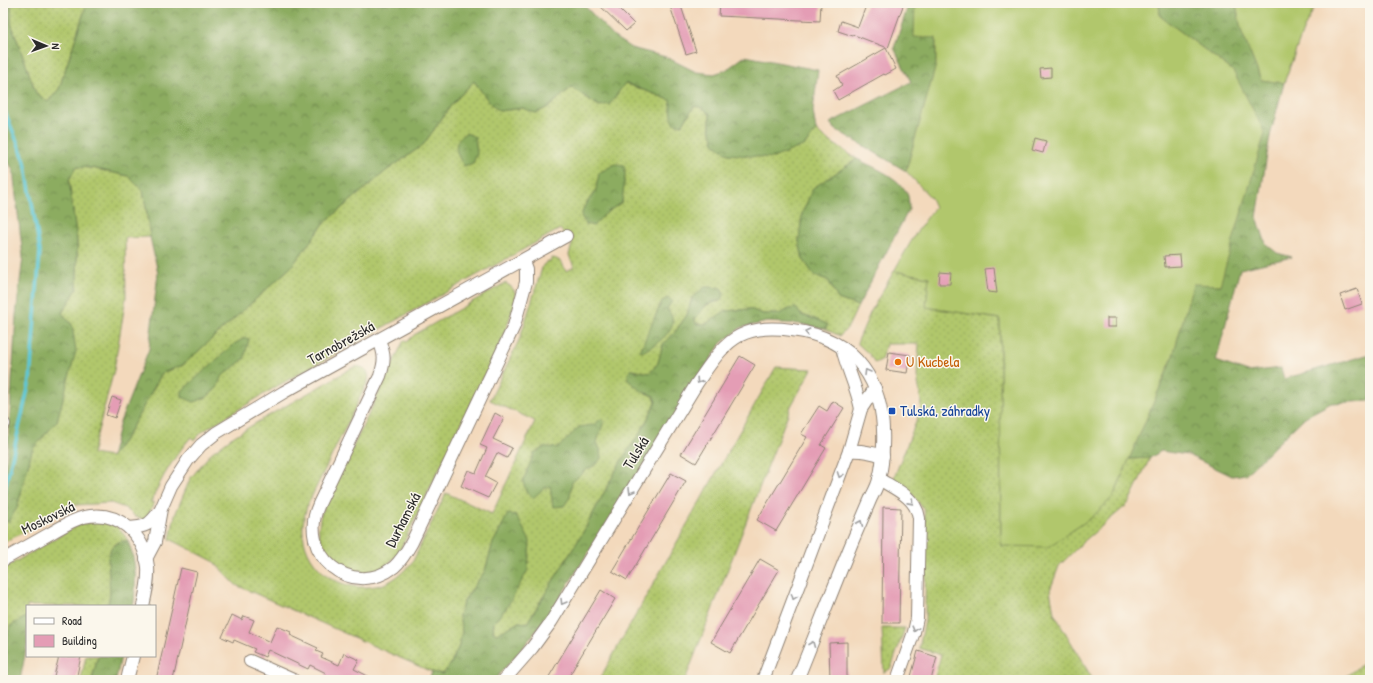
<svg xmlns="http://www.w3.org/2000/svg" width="1373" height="683" viewBox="0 0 1373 683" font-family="'Patrick Hand',sans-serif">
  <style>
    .grass { fill: url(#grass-dots); stroke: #6e794c; fill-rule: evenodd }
    .forest { fill: url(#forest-crowns); stroke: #5c6c46 }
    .garden { fill: #b1c76c; stroke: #6e794c }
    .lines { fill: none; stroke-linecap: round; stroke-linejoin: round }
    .stream { stroke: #5dc8d7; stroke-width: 3.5 }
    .building { fill: #e49db5 }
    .minor-casing { stroke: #8f8274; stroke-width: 14 }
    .minor { stroke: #fff; stroke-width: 12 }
    .oneway { stroke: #a0a0a0 }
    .food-dot { fill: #e8710a; stroke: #fbf7ec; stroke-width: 1.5 }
    .transit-dot { fill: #1a4fb4; stroke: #fbf7ec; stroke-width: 1.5 }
    .labels { text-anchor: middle; stroke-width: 3; stroke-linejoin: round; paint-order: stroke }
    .street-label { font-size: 15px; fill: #2b2b2b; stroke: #fbf7ec }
    .food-label { font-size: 15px; fill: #c56008; stroke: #fbf7ec; text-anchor: start }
    .transit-label { font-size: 15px; fill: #164399; stroke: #fbf7ec; text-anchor: start }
  </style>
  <defs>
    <pattern id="grass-dots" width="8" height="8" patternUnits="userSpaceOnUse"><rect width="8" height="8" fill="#b1c76c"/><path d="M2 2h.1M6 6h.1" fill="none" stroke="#98ab5e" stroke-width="1.8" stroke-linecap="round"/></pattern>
    <pattern id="forest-crowns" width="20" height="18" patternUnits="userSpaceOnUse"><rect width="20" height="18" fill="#8cac60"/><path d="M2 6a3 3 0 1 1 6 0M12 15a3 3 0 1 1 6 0" fill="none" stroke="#738c4f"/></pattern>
  </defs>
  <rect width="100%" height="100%" fill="#fbf7ec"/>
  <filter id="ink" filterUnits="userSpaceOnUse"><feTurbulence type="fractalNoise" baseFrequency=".025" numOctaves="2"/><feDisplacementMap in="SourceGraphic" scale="8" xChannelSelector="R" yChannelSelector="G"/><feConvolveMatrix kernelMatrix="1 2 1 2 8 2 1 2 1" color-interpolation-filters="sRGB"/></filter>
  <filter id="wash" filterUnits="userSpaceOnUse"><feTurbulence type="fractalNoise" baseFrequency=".012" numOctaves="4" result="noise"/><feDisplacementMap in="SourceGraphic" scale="16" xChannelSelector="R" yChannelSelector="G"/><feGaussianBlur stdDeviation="0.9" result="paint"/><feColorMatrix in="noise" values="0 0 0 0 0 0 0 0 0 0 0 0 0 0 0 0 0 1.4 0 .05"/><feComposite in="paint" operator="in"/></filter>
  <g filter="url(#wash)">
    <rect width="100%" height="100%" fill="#f3d9bc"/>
    <!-- grass -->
    <g class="grass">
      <polygon points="11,3 87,3 59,89 48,102 36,93 11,23"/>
      <path d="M474 81 489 102 499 111 523 108 535 113 549 107 571 87 599 106 625 83 670 100 682 125 694 106 703 108 710 114V128L805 145 816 130 822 136 857 159 813 189 802 214 799 241 803 259 814 275 828 280 838 299 858 306 848 327 840 336 825 329 828 325C815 319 801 315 789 309L781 314H763L750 309 726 311 706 324H696L695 319 706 305 722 300 692 298 687 315 675 332 663 344 658 363 650 373 631 370 643 392 654 396 656 402 642 430 621 461 581 536 527 623 519 622 497 634 493 632 494 622 507 607 493 543 485 571 465 599 459 615 462 631 459 646 450 666 443 674 432 672 236 585 213 561 170 539 175 515 190 479 211 453 231 438 261 420 352 368C362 364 371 370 368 381L307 506C305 514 302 523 303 533 306 569 341 593 376 586 391 584 404 572 413 561L446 493 492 514 535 421 490 400 520 338 543 265 548 261H551V258C560 258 563 264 566 271L574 267 569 255 572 244 560 229 279 385 216 423 202 432 194 440 191 437C173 458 162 477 151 502L154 503 146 519 142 520 141 518 136 517 125 508 111 503 75 505 3 543V520L8 521 17 508 32 450 57 421 72 325 62 313 77 289V242L69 180 76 167 92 168 128 176 143 191 147 214 150 237 125 238 126 297 114 370 92 454 111 457 127 436 162 373 183 365 291 267 325 222 386 171 423 145 452 104ZM596 190H623L622 202 606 213 593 226 584 207Z"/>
      <polygon points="894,271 929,277 927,307 1000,319 1001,546 1113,497 1129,459 1150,458 1128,504 1083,542 1059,566 1050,590 1054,613 1093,680 934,680 941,655 919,648 925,621 926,527 924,510 912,494 893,480 920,412 921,401 917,376 919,344 886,344 881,360 875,363 869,354 857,343 871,311"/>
      <path d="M505 283C513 287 516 291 516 300L502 340 398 554C393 559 389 563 384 567 356 582 322 563 319 533 318 527 320 520 321 514L404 340 407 342 414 335Z"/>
      <polygon points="776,367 812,369 791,406 685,680 599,680"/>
      <path d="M97 522C115 524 119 525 128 541 99 540 111 576 110 593 110 597 108 602 108 606H27V617H26L3 655V569L80 524Z"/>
      <polygon points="882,628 905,628 891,668 884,673"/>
      <polygon points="1370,652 1370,680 1341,680 1361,665"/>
      <polygon points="86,656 98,656 92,680 81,680"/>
    </g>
    <!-- forest -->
    <g class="forest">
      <polygon points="3,3 11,3 11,23 36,93 48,102 59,89 87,3 582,3 614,37 631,48 666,57 696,72 714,74 726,70 745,56 818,70 813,111 816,130 805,145 773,158 728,154 714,143 710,128 710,114 703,108 694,106 682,125 673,123 670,100 625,83 610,104 599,106 571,87 549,107 535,113 523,108 499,111 489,102 474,81 452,104 423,145 386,171 325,222 291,267 183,365 162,373 127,436 111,457 120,422 149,349 158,273 150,237 147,214 143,191 128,176 92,168 76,167 69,180 77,242 77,289 62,313 72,325 76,351 57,421 32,450 17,508 8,522 3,520 3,483 8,445 16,315 23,257 13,170 3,152"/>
      <polygon points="909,3 915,3 936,38 936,65 906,171 835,129 830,123 911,82 894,48"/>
      <polygon points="1159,3 1236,3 1241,30 1261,80 1284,83 1270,136 1257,217 1266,244 1277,253 1292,257 1240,269 1216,361 1248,372 1281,368 1284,379 1370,354 1370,401 1331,403 1305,417 1246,474 1232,476 1188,455 1161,451 1150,458 1129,459 1172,359 1193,283 1220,285 1233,71 1160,16"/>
      <path d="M466 133 475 137 477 154 473 163 464 166C456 154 451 142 466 133Z"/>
      <path d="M857 159C873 167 902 178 908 196 909 200 909 205 909 209L858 306 838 299 828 280 814 275 803 259 799 241 802 214 813 188Z"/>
      <polygon points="615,164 624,165 625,175 622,202 606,213 593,226 586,224 581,216 584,207 596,190 599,173"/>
      <polygon points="705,287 721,288 724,294 722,300 706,305 695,319 696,324 706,324 725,311 750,309 763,314 780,314 789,309 796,308 801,315 818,320 828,325 825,329 800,324 768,322 742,327 721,343 552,610 521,650 494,680 429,680 432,672 443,674 450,665 459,646 462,631 459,615 465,599 485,571 493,543 508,514 516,515 530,541 528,570 507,607 494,622 493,632 497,634 519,622 527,623 581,536 621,461 642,430 656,402 654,396 643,392 628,380 628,373 631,370 650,373 658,363 663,344 675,332 687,315 692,298"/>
      <path d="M669 298 672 301 667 309C669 311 671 315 672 317 676 333 653 346 642 352L640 351 662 301Z"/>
      <polygon points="245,338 249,339 244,359 221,377 217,388 207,397 194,402 182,397 182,391 234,344"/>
      <polygon points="601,419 604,421 597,442 600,449 601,458 597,464 586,470 572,482 570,497 564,506 553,507 550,486 544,488 533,498 526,492 523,481 534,453 545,447 558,448 579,427 593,425"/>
      <path d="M121 541H128C137 565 136 577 134 602L133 606H108L110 593 108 558 111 548Z"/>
      <polygon points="26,617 27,617 27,645 20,680 3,680 3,655 10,626"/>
      <polygon points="98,656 121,656 116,680 92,680"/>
    </g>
    <!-- garden -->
    <g class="garden">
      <polygon points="915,3 1159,3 1160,16 1233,71 1265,133 1220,285 1193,284 1172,359 1113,497 1091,518 1048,547 1001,546 1000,319 926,307 929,277 894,271 916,233 935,207 931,198 906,171 936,65 936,38 914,37"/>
      <polygon points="1236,3 1317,3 1304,28 1284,83 1261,80 1241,30"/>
    </g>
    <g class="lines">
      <!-- stream -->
      <polyline class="stream" points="3,107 25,161 40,251 30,380 3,497"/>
    </g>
    <g id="blocks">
      <!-- building -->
      <g class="building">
        <polygon points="597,3 613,3 634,24 626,31"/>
        <polygon points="669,3 680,3 696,51 686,54"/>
        <polygon points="720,3 821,3 820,21 719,16"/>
        <polygon points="867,3 904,3 888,48 854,35 853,36 838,31 841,21 858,27"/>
        <polygon points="886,48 896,69 885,75 884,74 838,100 833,91 842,85 837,76"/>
        <polygon points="1051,68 1051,77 1041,78 1040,69"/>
        <polygon points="1035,138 1046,141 1043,153 1032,150"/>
        <polygon points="1180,255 1181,266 1165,267 1164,256"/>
        <polygon points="994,268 997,293 988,292 985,269"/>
        <polygon points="940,272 951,273 950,284 939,284"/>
        <polygon points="1357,289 1362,304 1345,310 1340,295"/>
        <rect x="1107" y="318" width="9" height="9"/>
        <polygon points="889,352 910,355 907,373 886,370"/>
        <polygon points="740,356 755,365 696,463 681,454"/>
        <polygon points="112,397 121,400 115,418 106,415"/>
        <polygon points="833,401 844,408 821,445 826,448 776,531 757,520 807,437 801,434 819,406 827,411"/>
        <polygon points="495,413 504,418 493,439 512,448 507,458 497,453 485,477 496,483 488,498 461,486 468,470 476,473 487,448 480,445"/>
        <polygon points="671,473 686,481 627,580 612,571"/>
        <polygon points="883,507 901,508 899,623 882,623"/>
        <polygon points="760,559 779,570 730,653 711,642"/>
        <polygon points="181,568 197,572 173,680 156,680"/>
        <polygon points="601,590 615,599 576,664 567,680 547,680"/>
        <polygon points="232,615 242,620 244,616 254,620 249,632 270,642 277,626 291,632 290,635 318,648 316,651 323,654 321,657 339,665 344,653 359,660 354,669 376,680 331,680 324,677 326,673 310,665 308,669 268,650 265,657 253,652 255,649 234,640 233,642 222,637"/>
        <polygon points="847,642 847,680 830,680 829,643"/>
        <polygon points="918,651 937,657 931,680 910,680"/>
        <polygon points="59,656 81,656 76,680 53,680"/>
      </g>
    </g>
  </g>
  <g filter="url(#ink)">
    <use href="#blocks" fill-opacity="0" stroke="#8f8274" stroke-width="1"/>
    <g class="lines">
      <defs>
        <g id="minor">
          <path d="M379 340C385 355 385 361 380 376L319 504C296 554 351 600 394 567 402 560 407 551 412 542L514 326 526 282V269L523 261"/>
          <path d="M842 348C847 369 857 388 861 409"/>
          <polyline points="3,425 4,424"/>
          <path d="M849 451C861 450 871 452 883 456"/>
          <path d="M879 479C895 489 916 497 919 518L917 618 914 632 897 680"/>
          <path d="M129 528C146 527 149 525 159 512"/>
          <polyline points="146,559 155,542 161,509 171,486 188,460 201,445 216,433 284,392 566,236"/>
          <path d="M3 560C19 551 35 542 51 533 62 527 72 520 84 517 118 509 144 534 148 567 149 580 146 593 143 606"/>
          <polyline points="250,661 293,680"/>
          <polyline points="127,680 133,656"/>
          <path d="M504 680 532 648 551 622 697 383C725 342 738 323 792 330 857 338 886 383 883 446 883 457 882 468 879 479 878 485 874 492 871 498 865 512 859 526 853 540 834 586 816 633 797 680"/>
          <polyline points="763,680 849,451 861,409 875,388"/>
        </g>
      </defs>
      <!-- minor casing -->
      <use href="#minor" class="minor-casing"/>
      <!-- minor -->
      <use href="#minor" class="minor"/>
    </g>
    <!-- one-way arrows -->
    <defs><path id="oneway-chevron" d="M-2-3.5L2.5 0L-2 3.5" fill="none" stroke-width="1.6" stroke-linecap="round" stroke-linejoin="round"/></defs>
    <g class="oneway">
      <use href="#oneway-chevron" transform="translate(807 332) rotate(-168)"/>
      <use href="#oneway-chevron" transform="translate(867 372) rotate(-121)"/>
      <use href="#oneway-chevron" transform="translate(699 381) rotate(123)"/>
      <use href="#oneway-chevron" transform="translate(840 475) rotate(110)"/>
      <use href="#oneway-chevron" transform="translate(631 491) rotate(121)"/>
      <use href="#oneway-chevron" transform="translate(911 502) rotate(48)"/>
      <use href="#oneway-chevron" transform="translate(860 523) rotate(-67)"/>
      <use href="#oneway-chevron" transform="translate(794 597) rotate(111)"/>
      <use href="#oneway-chevron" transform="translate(563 602) rotate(121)"/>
      <use href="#oneway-chevron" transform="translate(915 629) rotate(105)"/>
      <use href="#oneway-chevron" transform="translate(812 644) rotate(-68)"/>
    </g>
  </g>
  <!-- markers -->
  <circle class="food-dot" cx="898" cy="362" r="4"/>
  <rect class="transit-dot" x="888" y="407" width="8" height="8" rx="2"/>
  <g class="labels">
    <!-- street labels -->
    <g class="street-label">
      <text transform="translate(341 343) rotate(-29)" y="5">Tarnobrežská</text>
      <text transform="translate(636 453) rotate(-58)" y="5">Tulská</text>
      <text transform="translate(48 518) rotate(-26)" y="5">Moskovská</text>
      <text transform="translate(403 520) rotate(-63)" y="5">Durhamská</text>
    </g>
    <!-- food labels -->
    <g class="food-label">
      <text x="906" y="367">U Kucbela</text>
    </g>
    <!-- transit labels -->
    <g class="transit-label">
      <text x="900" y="416">Tulská, záhradky</text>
    </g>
  </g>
  <!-- margin -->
  <rect width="1373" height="683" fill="none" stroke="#fbf7ec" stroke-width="16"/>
  <!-- legend -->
  <rect x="26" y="605" width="130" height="52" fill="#fbf7ec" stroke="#a8a59f"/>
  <rect x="34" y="618" width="20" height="6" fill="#ffffff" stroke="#a8a59f"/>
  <text x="62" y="625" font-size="12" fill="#2b2b2b">Road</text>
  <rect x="34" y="635" width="20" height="12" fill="#e49db5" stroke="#a8a59f"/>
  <text x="62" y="645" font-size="12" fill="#2b2b2b">Building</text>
  <!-- north arrow -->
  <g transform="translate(46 46) rotate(92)" stroke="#fbf7ec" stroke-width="3" paint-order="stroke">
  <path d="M0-3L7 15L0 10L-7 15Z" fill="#2b2b2b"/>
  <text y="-6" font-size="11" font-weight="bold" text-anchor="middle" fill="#2b2b2b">N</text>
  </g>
</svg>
